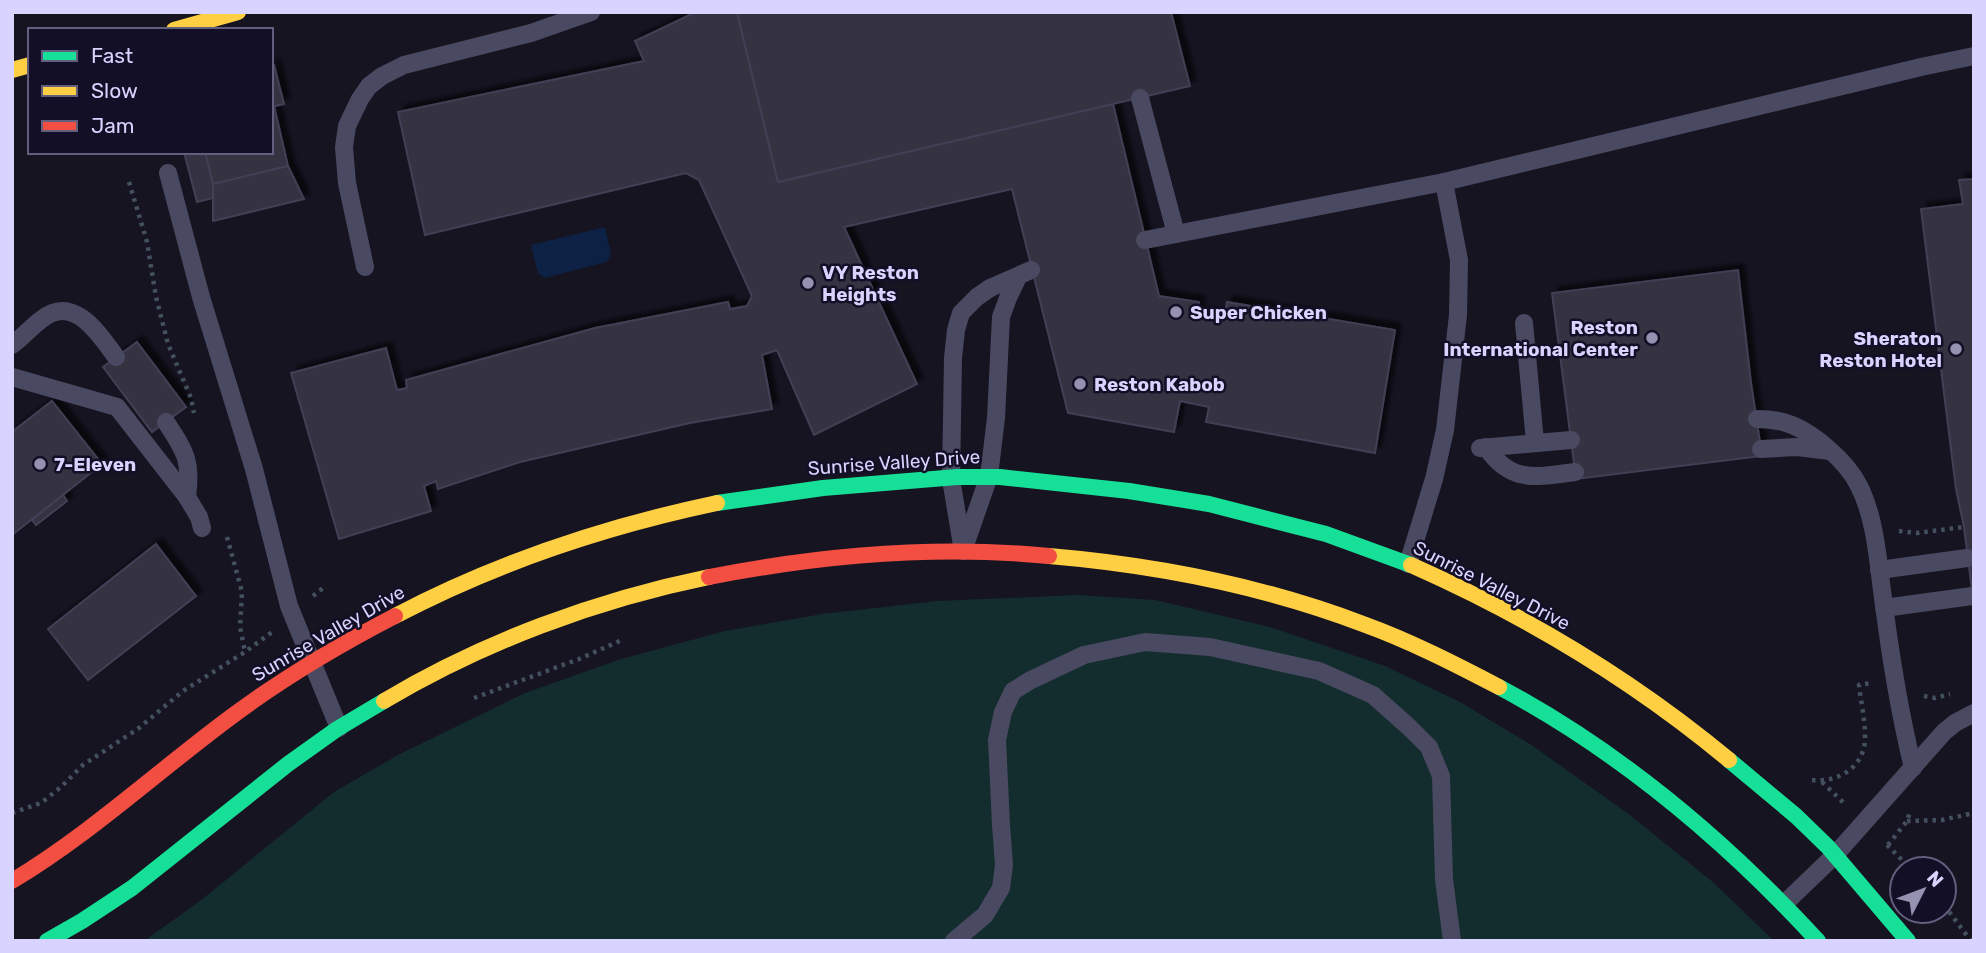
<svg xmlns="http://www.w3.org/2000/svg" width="1986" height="953" viewBox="0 0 1986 953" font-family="Rubik,sans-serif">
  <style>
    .green { fill: #132c2d }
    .water { fill: #0d2144 }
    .building { fill: #343243; stroke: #433f54; stroke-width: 2; filter: url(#shadow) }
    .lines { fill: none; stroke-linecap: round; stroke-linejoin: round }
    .path { stroke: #44505f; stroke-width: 4.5; stroke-dasharray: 3.5 5; stroke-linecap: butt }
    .lane { stroke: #4a4962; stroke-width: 18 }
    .fast { stroke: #16e098; stroke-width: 16 }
    .slow { stroke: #ffcf43; stroke-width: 16 }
    .jam { stroke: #f24e42; stroke-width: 16 }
    .poi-dot { fill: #9591b1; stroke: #130f26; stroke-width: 2.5 }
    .labels { text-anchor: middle; stroke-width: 5; stroke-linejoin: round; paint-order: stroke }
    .poi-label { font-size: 19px; font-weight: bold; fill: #d9d4ff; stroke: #130f26; text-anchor: start }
    .street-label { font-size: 19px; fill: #d9d4ff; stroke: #130f26 }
  </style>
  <defs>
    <filter id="shadow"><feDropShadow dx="6" dy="-6" stdDeviation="2" flood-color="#0009"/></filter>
  </defs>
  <rect width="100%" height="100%" fill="#161421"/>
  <!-- green -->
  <polygon class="green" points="1078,595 1155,600 1270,627 1385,666 1460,702 1533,746 1630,815 1714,883 1774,941 144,941 200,901 334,792 398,755 525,693 621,659 725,631 822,614 937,601"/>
  <!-- water -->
  <polygon class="water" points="605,227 611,255 606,262 545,278 538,273 531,245"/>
  <!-- building -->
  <g class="building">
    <polygon points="696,12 737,12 778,182 1113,104 1159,296 1199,302 1197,314 1224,318 1227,302 1395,330 1375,453 1206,422 1209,407 1180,401 1174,432 1068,413 1012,189 844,227 917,384 814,435 777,350 762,355 772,409 690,423 520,462 438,489 436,481 424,486 431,511 339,539 291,373 386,348 397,390 407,388 406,380 595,328 728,302 730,309 747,306 752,296 699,180 686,173 425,235 398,112 644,61 635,41"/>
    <polygon points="737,12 1171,12 1190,86 778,182"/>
    <polygon points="274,65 284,104 271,107 271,66"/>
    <polygon points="274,106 288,166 213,184 205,152 271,152 271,107"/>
    <polygon points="184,152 205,152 213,184 213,198 197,202"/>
    <polygon points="288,166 304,199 213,221 213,184"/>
    <polygon points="1974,179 1974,606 1964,527 1956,489 1921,209 1963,204 1959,180"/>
    <polygon points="1738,270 1751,383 1762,456 1576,479 1552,293"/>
    <polygon points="137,342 186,407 152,432 103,367"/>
    <polygon points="52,401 102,464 12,535 12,432"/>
    <polygon points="63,495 67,501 36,525 32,520"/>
    <polygon points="156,544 196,596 88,680 48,629"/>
  </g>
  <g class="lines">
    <!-- path -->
    <g class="path">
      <polyline points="129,182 147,242 156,297 168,344 191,398 194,413"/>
      <polyline points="1899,531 1917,533 1964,527"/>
      <polyline points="227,537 242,592 240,627 245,652"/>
      <polyline points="313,596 323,588"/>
      <polyline points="1924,696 1935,698 1950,694"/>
      <polyline points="474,698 579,659 622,640"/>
      <path d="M1812 780C1839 783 1866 766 1865 736 1865 719 1861 702 1859 685L1871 683"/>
      <polyline points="1822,782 1846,805"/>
      <polyline points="12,813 41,803 61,787 83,765 139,728 183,691 245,652 272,632"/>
      <polyline points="1907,821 1942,820 1974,813"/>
      <polyline points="1887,845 1911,869"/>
      <polyline points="1888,845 1907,821 1910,812"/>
      <polyline points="1944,905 1971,941"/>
    </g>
    <!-- lane -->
    <g class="lane">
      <polyline points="1140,98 1176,234"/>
      <polyline points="168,173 201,297 254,469 289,606 339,728"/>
      <polyline points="1444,182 1921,67 1974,56"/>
      <polyline points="1145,240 1444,182 1459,260 1458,315 1445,430 1434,479 1408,564"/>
      <polyline points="365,267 347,183 344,147 347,126 360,99 369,86 382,76 404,65 531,33 591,12"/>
      <polyline points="1524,323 1535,442"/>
      <path d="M12 345C23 337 31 327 42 319 74 294 99 334 116 357"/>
      <polyline points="12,377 117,407 187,497 199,517 202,528"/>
      <path d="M1757 419C1766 419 1775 420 1783 422 1810 429 1847 461 1859 486 1877 522 1878 566 1884 605 1891 660 1900 714 1913 768"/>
      <path d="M166 422C185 451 192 461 187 497"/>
      <path d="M1486 447C1511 484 1536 477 1575 472"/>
      <polyline points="1480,448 1571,440"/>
      <polyline points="1761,449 1797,447 1830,451"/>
      <polyline points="964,548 989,476 996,418 1001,317 1008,298 1018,277"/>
      <polyline points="963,551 951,479 953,358 956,330 961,313 977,297 990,288 1031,270"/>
      <polyline points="1879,570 1967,558"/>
      <polyline points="1884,608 1972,596"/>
      <polyline points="1784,904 1835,855 1944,732 1955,723 1974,713"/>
      <polyline points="954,941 985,915 1001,888 1004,865 1001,825 997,740 1003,712 1013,691 1031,680 1084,655 1145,642 1210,647 1319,671 1373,695 1410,728 1429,747 1441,776 1444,879 1452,941"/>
    </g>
    <!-- fast -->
    <g class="fast">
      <polyline points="717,503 823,488 957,477 1000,477 1129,491 1209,504 1326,534 1411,565"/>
      <path d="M1499 687C1619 751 1726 841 1818 941"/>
      <polyline points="1729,760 1796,816 1828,847 1908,941"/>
      <polyline points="47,941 82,921 132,888 288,764 337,729 384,701"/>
    </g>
    <!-- slow -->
    <g class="slow">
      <polyline points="174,30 238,12"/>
      <polyline points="12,70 30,65"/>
      <path d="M1049 556C1155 565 1263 586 1363 624 1410 641 1455 664 1499 687"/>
      <path d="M1411 565C1524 615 1634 681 1729 760"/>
      <path d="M395 616C498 562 603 527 717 503"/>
      <path d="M384 701C483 642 596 600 709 577"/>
    </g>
    <!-- jam -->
    <g class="jam">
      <path d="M709 577C821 555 936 545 1049 556"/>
      <path d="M12 881C92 833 160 769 235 714 285 677 339 645 395 616"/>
    </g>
  </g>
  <!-- markers -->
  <g class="poi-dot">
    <circle cx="808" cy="283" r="7"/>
    <circle cx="1176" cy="312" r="7"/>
    <circle cx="1652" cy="338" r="7"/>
    <circle cx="1956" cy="349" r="7"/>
    <circle cx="1080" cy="384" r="7"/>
    <circle cx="40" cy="464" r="7"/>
  </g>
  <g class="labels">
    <!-- poi labels -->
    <g class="poi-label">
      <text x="822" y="279">VY Reston<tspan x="822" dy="22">Heights</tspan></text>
      <text x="1190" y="319">Super Chicken</text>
      <text x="1638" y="334" text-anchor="end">Reston<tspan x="1638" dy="22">International Center</tspan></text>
      <text x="1942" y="345" text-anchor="end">Sheraton<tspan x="1942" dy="22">Reston Hotel</tspan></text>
      <text x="1094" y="391">Reston Kabob</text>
      <text x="54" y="471">7-Eleven</text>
    </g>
    <!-- street labels -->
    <g class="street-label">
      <text transform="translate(894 462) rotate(-4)" y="7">Sunrise Valley Drive</text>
      <text transform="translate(1492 585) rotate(27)" y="7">Sunrise Valley Drive</text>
      <text transform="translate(328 633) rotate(-30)" y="7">Sunrise Valley Drive</text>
    </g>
  </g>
  <!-- border -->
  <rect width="1986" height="953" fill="none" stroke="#d9d4ff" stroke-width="28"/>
  <!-- legend -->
  <rect x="28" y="28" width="245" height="126" fill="#130f26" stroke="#625e7d" stroke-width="2"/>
  <rect x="42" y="51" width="35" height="10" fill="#16e098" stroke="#625e7d" stroke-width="2"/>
  <text x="91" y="63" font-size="21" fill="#d9d4ff">Fast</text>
  <rect x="42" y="86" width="35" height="10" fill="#ffcf43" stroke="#625e7d" stroke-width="2"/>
  <text x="91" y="98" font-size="21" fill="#d9d4ff">Slow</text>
  <rect x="42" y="121" width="35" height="10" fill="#f24e42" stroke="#625e7d" stroke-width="2"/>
  <text x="91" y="133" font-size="21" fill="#d9d4ff">Jam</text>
  <!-- north arrow -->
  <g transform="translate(1923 890) rotate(48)"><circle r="33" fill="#130f26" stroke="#625e7d" stroke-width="2"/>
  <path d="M0-5L12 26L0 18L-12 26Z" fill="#9591b1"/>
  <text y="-10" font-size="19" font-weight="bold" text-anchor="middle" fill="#d9d4ff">N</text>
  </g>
</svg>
